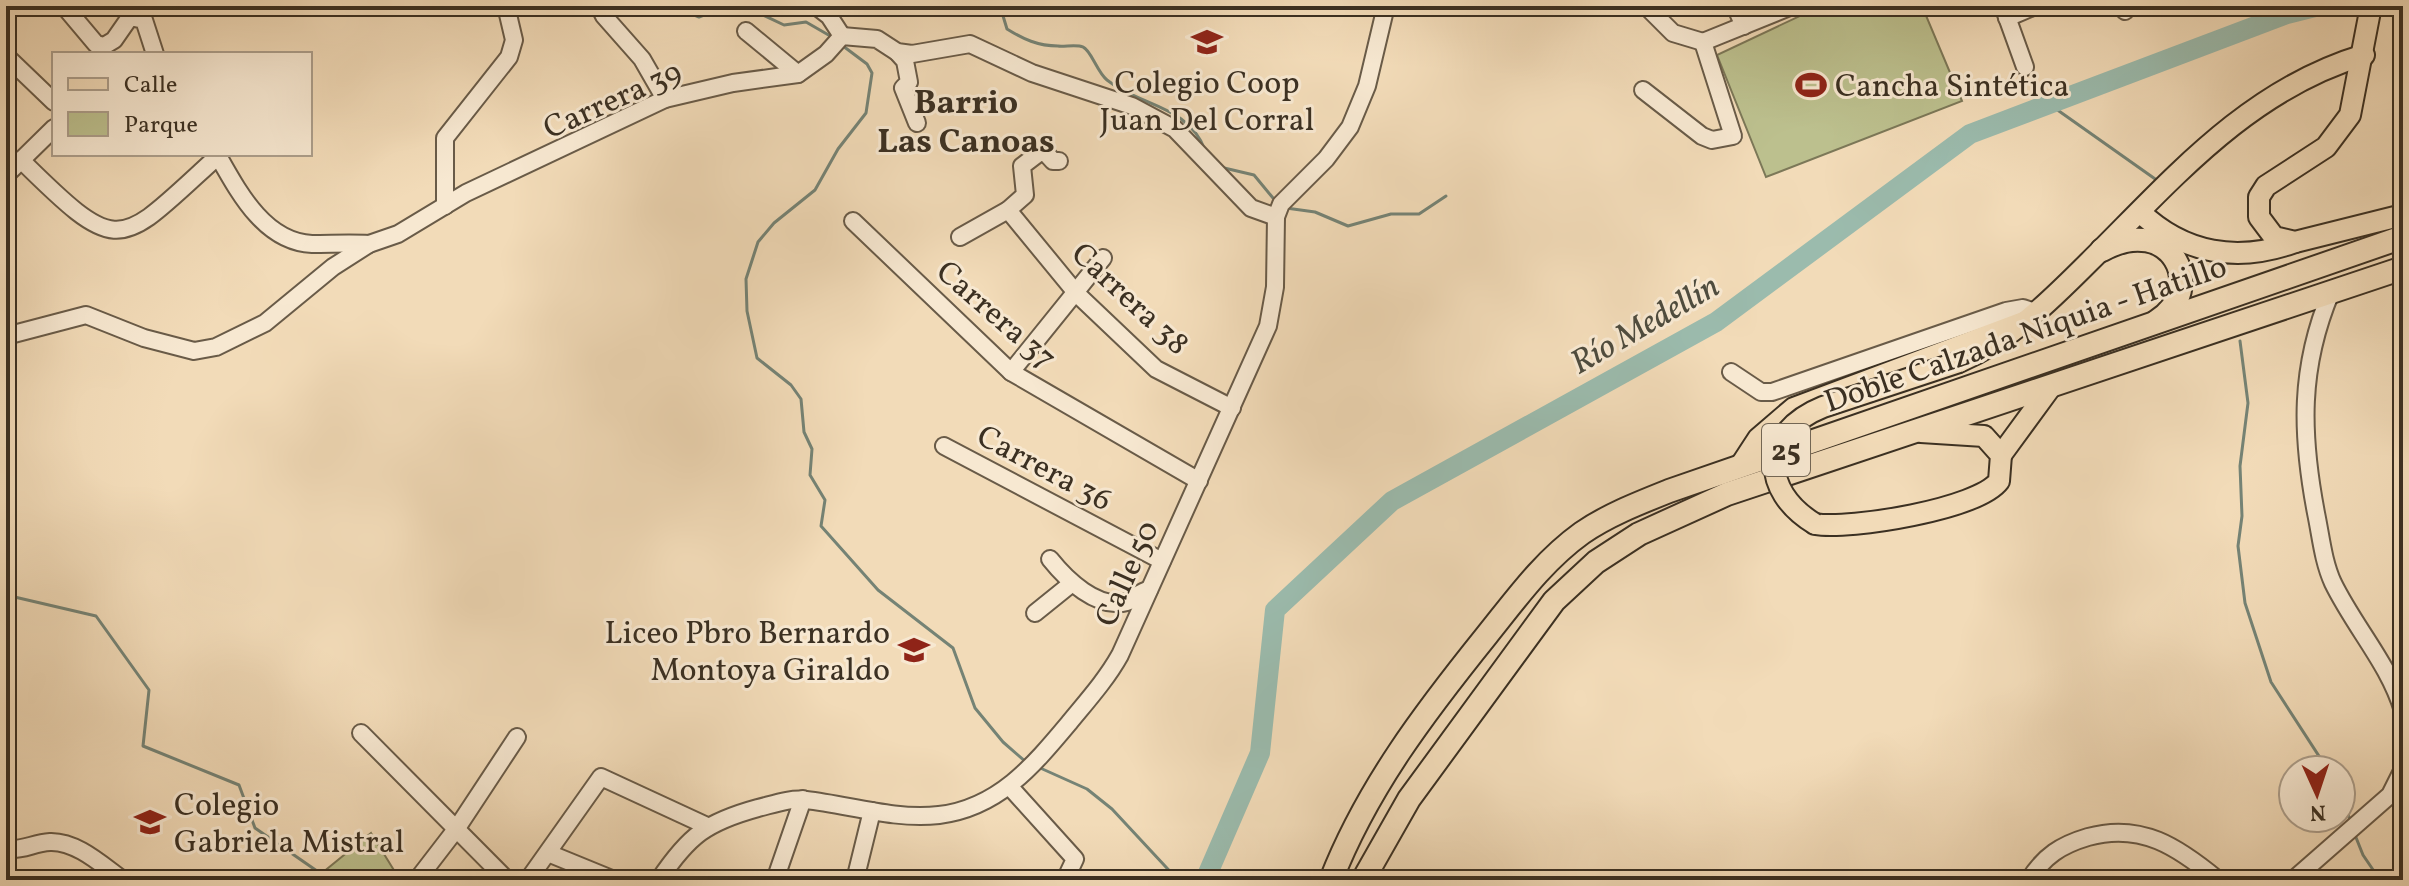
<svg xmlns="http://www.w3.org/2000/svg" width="2409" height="886" viewBox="0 0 2409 886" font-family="Vollkorn,serif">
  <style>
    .green { fill: #bcc08e; stroke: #7c7858; stroke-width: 2 }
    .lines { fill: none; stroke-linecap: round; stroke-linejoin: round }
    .stream { stroke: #758375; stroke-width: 3 }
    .river { stroke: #9bbbad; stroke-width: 20 }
    .minor-casing { stroke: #695b48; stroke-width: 20 }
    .major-casing { stroke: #3b3022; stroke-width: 24 }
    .highway-casing { stroke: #3b3022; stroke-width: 26 }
    .minor { stroke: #f7e8d1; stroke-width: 16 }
    .major { stroke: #f2dbb8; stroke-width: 20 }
    .highway { stroke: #f2dbb8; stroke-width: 22 }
    .major-bridge-casing { stroke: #3b3022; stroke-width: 24; stroke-linecap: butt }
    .major-bridge { stroke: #f2dbb8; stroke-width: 20 }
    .labels { text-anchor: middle; stroke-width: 6; stroke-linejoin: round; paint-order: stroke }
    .shield { fill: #f7e8d1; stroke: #736756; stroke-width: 2 }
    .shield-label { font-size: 30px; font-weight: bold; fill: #3b3022 }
    .poi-label { font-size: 32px; fill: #3b3022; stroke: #f7e8d1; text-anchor: start }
    .street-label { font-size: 32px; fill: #3b3022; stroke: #f7e8d1 }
    .neighbourhood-label { font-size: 34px; font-weight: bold; fill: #3b3022; stroke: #f7e8d1 }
    .water-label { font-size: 34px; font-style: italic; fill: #4e4c3e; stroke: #f7e8d1 }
  </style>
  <rect width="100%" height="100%" fill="#f2dbb8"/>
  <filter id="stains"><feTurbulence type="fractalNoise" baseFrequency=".0025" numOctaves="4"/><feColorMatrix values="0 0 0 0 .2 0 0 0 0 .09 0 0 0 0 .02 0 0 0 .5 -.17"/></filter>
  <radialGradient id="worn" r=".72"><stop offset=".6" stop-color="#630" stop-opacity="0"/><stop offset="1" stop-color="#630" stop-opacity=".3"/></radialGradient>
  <!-- green -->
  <g class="green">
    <polygon points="1821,6 1922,6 1962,101 1766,177 1717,55"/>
    <polygon points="371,833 400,880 326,880 322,873"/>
  </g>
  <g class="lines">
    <!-- stream -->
    <g class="stream">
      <polyline points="673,6 699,17 709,13 712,6"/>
      <polyline points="726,6 761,14 784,25 806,22 832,37"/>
      <path d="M1000 6 1007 29C1023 39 1038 46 1058 46 1064 47 1077 44 1083 47 1091 50 1097 72 1107 80 1141 107 1188 105 1205 150"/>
      <polyline points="843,46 867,64 872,73 866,113 838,149 815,190 774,223 758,242 746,279 747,311 757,358 791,385 801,399 804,432 812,449 810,475 825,500 821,526 878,590 953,648 975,708 1003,742 1027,763"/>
      <polyline points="2049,104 2158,181"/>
      <polyline points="1220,167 1254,175 1273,198"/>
      <polyline points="1286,208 1315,212 1348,226 1391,214 1419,214 1446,196"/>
      <polyline points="2240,341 2248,403 2240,466 2242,516 2238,546 2245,603 2271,682 2328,770"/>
      <polyline points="6,595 96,616 149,690 143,746 239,785 255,828 317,871 322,880"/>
      <polyline points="1038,767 1087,789 1112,809 1178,880"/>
      <polyline points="2341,795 2350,820"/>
      <polyline points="2355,835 2363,855 2380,880"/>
    </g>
    <!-- river -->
    <polyline class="river" points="1205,880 1260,753 1275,610 1392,501 1716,322 1970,134 2287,14 2319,6"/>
    <defs>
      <g id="minor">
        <polyline points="64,6 96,44 104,46 114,40 130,17 144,20 155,54"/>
        <polyline points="599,6 604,16 642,59 665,99"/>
        <polyline points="816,6 829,16 842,36"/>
        <polyline points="1646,6 1673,33 1703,42"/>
        <polyline points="1735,6 1744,26"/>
        <polyline points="2003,6 2025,67"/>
        <polyline points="2123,6 2125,11"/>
        <polyline points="2007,18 2035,6"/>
        <polyline points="746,31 798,74"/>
        <polyline points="1703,42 1792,6"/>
        <polyline points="897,52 905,61 909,82 903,88 917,123"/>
        <polyline points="6,56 54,102"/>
        <polyline points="1643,90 1702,136 1712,140 1733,136 1703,42"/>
        <path d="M217 154C238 191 264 242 312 244 331 244 350 243 369 244"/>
        <path d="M21 160C122 260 118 247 218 156"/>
        <polyline points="6,175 54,128"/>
        <polyline points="445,206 445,138 509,57 514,40 506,6"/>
        <polyline points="1008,210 1077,294 1156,369 1232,408"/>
        <polyline points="853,221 1011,372 1199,481"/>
        <polyline points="960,237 1008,210 1025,195 1022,166 1043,150 1053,161 1059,161"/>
        <path d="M2331 292C2299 368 2301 434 2316 513 2321 537 2323 561 2333 583 2355 628 2389 664 2403 711"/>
        <polyline points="6,336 86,315 144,338 194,351 216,347 265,323 333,267 369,244 398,234 466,193 665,99 733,83 798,74 826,54 842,36 877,39 897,52 912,54 970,44 1032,73 1132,106 1175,129 1251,208 1276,217"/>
        <polyline points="1011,372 1103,258"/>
        <polyline points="1731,372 1761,392 1772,392 2006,311 2023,308 2038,313"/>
        <polyline points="944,446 1162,561"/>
        <path d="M1050 559C1066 579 1097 610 1127 602 1136 599 1139 591 1149 590"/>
        <polyline points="1035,613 1071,584"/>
        <polyline points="361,733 507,880"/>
        <polyline points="1010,787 1075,859 1065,880"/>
        <path d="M6 849C23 851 33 843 50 842 77 841 103 866 123 880"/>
        <polyline points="548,853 614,880"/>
        <polyline points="417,880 457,828 517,737"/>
        <polyline points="528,880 601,777 707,826"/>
        <path d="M659 880C689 835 707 822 758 808 774 804 790 798 806 800 850 805 894 820 939 815 998 808 1033 766 1069 723 1087 701 1106 680 1120 655L1268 326 1275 287 1276 217 1281 204 1326 159 1350 127 1367 86 1386 6"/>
        <polyline points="775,880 803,799"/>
        <polyline points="855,880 872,811"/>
        <path d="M2029 880C2044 856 2061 845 2088 837 2141 822 2178 847 2218 880"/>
        <polyline points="2293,880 2390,795 2403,769"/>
      </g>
      <g id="major">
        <polyline points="2371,6 2350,115 2326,147 2266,186 2259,197 2259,217 2274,237 2295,242 2403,215"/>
        <path d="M2140 212C2184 254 2238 263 2295 242"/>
        <path d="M1959 362C2012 339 2048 303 2089 262 2172 180 2247 90 2364 55"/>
        <polyline points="2001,455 2050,388"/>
        <path d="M1815 524C1850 530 1978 509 1999 481L2001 455 1984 436 1921 432"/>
      </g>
      <g id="highway">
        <path d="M2102 250C2172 212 2208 289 2157 321"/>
        <polyline points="1742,465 1759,439 1794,409 2029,321"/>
        <path d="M1331 880C1367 788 1425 712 1487 635 1516 599 1543 561 1582 533 1608 515 1639 503 1669 491L2403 237"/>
        <polyline points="1363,880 1409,799 1554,601 1596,562 1639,534 1727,494 2403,268"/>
      </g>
    </defs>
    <!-- minor casing -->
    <use href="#minor" class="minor-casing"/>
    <!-- major casing -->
    <use href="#major" class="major-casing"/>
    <!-- highway casing -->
    <use href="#highway" class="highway-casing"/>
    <!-- minor -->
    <use href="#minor" class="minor"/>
    <!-- major -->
    <use href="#major" class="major"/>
    <!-- highway -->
    <use href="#highway" class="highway"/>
    <defs>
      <path id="major-bridge" d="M1815 524C1759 490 1761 432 1823 407L1959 362"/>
    </defs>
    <!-- major-bridge casing -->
    <use href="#major-bridge" class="major-bridge-casing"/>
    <!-- major-bridge -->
    <use href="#major-bridge" class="major-bridge"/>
  </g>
  <!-- icons -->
  <defs>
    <symbol id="school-bare" viewBox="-9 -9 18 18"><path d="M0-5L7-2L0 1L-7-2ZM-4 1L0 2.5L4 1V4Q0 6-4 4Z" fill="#8f2418" stroke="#f7e8d1" stroke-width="2.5" paint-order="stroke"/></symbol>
    <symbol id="stadium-bare" viewBox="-9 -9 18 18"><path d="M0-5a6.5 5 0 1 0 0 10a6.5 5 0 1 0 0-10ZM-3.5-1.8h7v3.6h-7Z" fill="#8f2418" stroke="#f7e8d1" stroke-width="2.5" paint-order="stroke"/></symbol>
  </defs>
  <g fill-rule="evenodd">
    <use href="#school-bare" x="1185" y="20" width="44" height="44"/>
    <use href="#stadium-bare" x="1789" y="63" width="44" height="44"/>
    <use href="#school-bare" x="892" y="628" width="44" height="44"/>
    <use href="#school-bare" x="128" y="800" width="44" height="44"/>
  </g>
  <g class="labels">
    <!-- shield labels -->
    <rect class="shield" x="1762" y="424" width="48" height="52" rx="6"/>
    <g class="shield-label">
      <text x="1786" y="460">25</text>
    </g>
    <!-- poi labels -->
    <g class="poi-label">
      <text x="1207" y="93" text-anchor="middle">Colegio Coop<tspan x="1207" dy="37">Juan Del Corral</tspan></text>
      <text x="1835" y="96">Cancha Sintética</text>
      <text x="890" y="643" text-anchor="end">Liceo Pbro Bernardo<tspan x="890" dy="37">Montoya Giraldo</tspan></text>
      <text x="174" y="815">Colegio<tspan x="174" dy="37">Gabriela Mistral</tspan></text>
    </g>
    <!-- street labels -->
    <g class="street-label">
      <text transform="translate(612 99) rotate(-24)" y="11">Carrera 39</text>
      <text transform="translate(1131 298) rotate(43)" y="11">Carrera 38</text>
      <text transform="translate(997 314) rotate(41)" y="11">Carrera 37</text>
      <text transform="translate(2025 333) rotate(-19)" y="11">Doble Calzada Niquia - Hatillo</text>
      <text transform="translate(1045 467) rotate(28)" y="11">Carrera 36</text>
      <text transform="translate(1126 573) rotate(-66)" y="11">Calle 50</text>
    </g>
    <!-- neighbourhood labels -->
    <g class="neighbourhood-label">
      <text x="966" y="113">Barrio<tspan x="966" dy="39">Las Canoas</tspan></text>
    </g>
    <!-- water labels -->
    <g class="water-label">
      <text transform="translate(1644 323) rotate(-30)" y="12">Río Medellín</text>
    </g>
  </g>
  <!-- margin -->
  <rect width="2409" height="886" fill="none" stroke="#f2dbb8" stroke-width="32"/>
  <rect x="8" y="8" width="2393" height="870" fill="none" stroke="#3b3022" stroke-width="4"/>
  <rect x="16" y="16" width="2377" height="854" fill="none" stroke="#3b3022" stroke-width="2"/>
  <!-- legend -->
  <rect x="52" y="52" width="260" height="104" fill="#f7e8d1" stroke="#ac9e8b" stroke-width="2"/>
  <rect x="68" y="78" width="40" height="12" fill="#f2dbb8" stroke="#ac9e8b" stroke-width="2"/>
  <text x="124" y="92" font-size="24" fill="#3b3022">Calle</text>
  <rect x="68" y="112" width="40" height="24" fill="#bcc08e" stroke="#ac9e8b" stroke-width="2"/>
  <text x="124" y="132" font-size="24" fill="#3b3022">Parque</text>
  <!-- north arrow -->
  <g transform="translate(2317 794) rotate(177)"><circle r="38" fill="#f7e8d1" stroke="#ac9e8b" stroke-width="2"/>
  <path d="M0-6L14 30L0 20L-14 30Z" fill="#8f2418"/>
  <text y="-12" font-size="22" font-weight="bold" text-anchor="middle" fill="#3b3022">N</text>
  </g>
  <rect width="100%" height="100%" filter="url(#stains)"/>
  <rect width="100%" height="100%" fill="url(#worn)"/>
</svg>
